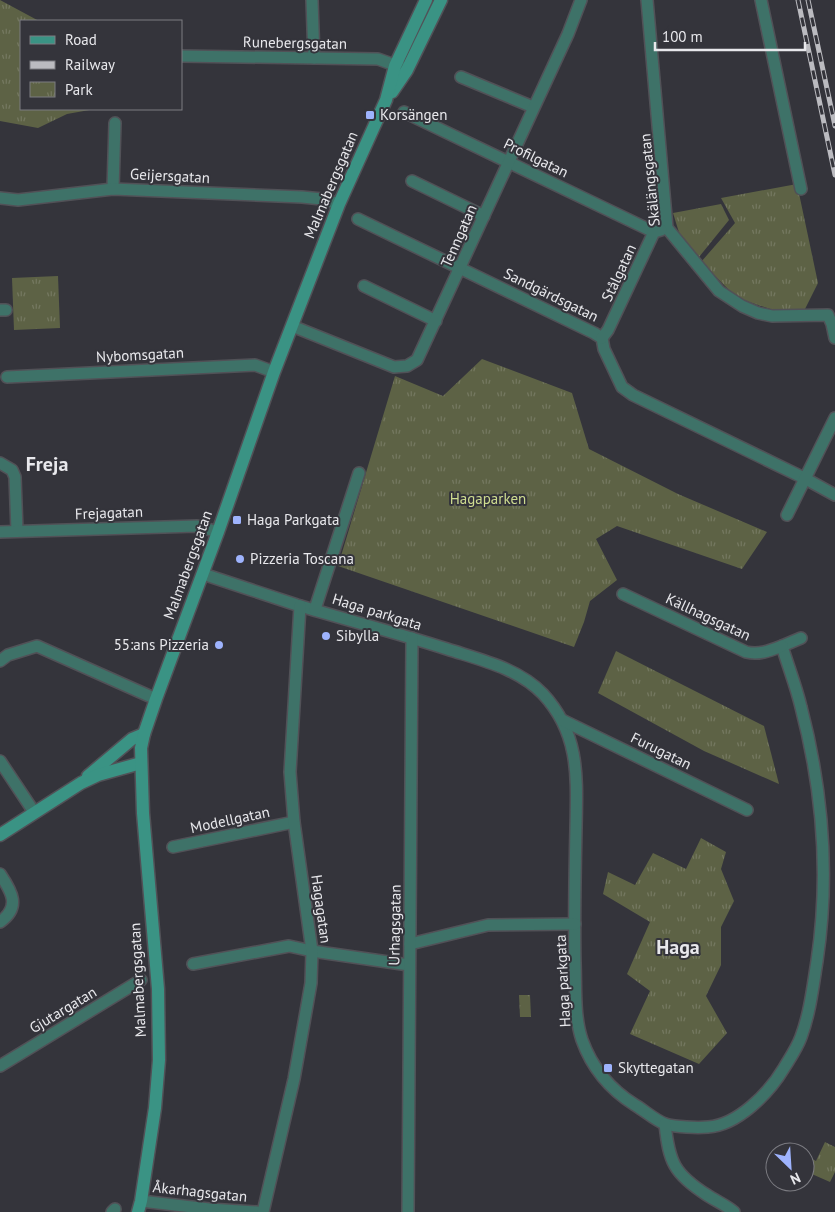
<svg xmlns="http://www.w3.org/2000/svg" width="835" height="1212" viewBox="0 0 835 1212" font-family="'PT Sans',sans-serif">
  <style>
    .park { fill: url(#park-tufts) }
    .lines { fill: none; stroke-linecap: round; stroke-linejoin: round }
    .minor-casing { stroke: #515157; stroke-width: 14 }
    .secondary-casing { stroke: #515157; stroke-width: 15 }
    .minor { stroke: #3e7268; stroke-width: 11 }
    .secondary { stroke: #3a9384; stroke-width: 12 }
    .rail-casing { stroke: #bbbbc0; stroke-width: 5 }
    .rail { stroke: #34343b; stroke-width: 3; stroke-dasharray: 9; stroke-linecap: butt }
    .poi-dot { fill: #9eb3fd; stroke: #34343b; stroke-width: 2 }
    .labels { text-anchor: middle; stroke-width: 4; stroke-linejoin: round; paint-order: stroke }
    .street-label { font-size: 15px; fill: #e8e8ec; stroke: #34343b }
    .poi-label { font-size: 15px; fill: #e8e8ec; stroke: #34343b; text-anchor: start }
    .park-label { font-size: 15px; fill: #cedc90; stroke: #34343b }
    .district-label { font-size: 20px; font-weight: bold; fill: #e8e8ec; stroke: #34343b }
  </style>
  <defs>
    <pattern id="park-tufts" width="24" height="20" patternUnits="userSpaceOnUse" patternTransform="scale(1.25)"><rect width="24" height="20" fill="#5d6245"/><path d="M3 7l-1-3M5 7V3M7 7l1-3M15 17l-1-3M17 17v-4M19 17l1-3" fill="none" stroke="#747860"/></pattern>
  </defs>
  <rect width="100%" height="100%" fill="#34343b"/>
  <!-- park -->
  <g class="park">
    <polygon points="0,0 39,21 21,21 21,109 95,109 67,114 38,128 0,121"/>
    <polygon points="797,184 818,283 805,309 773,310 737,298 701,262 735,223 721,198"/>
    <polygon points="721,204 729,220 699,257 681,239 673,213"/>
    <polygon points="58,276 60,328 14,330 12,278"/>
    <polygon points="482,359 572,393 589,449 678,494 767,532 742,569 617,526 596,539 617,580 590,601 584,622 574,647 338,566 395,376 443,396"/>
    <polygon points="616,651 764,726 779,784 704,751 598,693"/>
    <polygon points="701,838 726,852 721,869 734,901 721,927 721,965 706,996 727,1033 699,1064 630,1034 650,991 627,974 650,922 603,894 608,872 635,885 653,853 686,869"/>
    <polygon points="519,995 530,995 531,1017 520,1017"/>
    <polygon points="825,1142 835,1147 835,1172 830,1182 805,1171 805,1155 816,1161"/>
  </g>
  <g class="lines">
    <defs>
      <g id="minor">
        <polyline points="312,0 314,58"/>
        <polyline points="647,0 667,228 719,291 742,306 758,313 772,316 828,315 832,324 835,338"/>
        <polyline points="761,0 801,189"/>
        <polyline points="181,56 378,59 403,68"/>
        <polyline points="461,77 533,107"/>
        <polyline points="404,112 654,232"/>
        <polyline points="412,181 484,216"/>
        <polyline points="113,189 115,123"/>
        <polyline points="0,198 18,200 113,189 302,197 322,199 339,204"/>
        <polyline points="358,219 594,333 602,338 604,349 622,387 633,395 804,478 835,495"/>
        <polyline points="364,286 436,321"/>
        <polyline points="0,310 6,310"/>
        <polyline points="292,326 394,367 407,366 417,360 568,34 581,0"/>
        <polyline points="602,338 608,330 654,232 661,230"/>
        <polyline points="7,377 255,365 274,372"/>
        <polyline points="0,463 12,470 15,477 17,531"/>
        <polyline points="787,515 835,418"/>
        <polyline points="0,532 197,526 218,532"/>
        <path d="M203 574C234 584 266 595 297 605 347 620 398 633 447 649 481 660 518 668 543 694 580 734 577 777 576 828 575 873 574 918 575 963 576 988 574 1016 582 1040 592 1068 611 1090 635 1105 645 1111 655 1120 665 1124 676 1127 697 1128 708 1127 738 1125 769 1093 784 1068 790 1058 797 1048 801 1037 810 1013 813 986 817 961 830 874 823 791 801 707 796 686 788 666 782 646L801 638"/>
        <path d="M623 594 746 652C759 655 769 651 782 646"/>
        <polyline points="315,609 359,473"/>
        <polyline points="0,661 8,655 37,646 156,699"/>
        <polyline points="562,720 747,810"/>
        <polyline points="0,761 34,812"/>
        <polyline points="173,847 294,822"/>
        <path d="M0 874C12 892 21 907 0 922"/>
        <polyline points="410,944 488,925 575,924"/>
        <polyline points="193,964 289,946 312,951 409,965"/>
        <polyline points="0,1066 141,980"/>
        <path d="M665 1124C669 1162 674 1174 707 1195 716 1201 726 1205 734 1212"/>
        <polyline points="141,1201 209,1209 257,1212"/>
        <polyline points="112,1212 115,1209"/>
        <polyline points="263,1212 294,1079 311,983 312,951 294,822 290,772 300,606"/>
        <polyline points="408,1212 412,638"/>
      </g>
      <g id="secondary">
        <polyline points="392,92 407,70 441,0"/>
        <polyline points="88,776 132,739 144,734"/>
        <polyline points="0,835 81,783 98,775 141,763"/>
        <polyline points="138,1212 141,1201 155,1108 159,1060 158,989 143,813 141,748 144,734 156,699 218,532 274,372 339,204 386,100 395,66 426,0"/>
      </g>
    </defs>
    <!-- minor casing -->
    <use href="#minor" class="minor-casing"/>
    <!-- secondary casing -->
    <use href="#secondary" class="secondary-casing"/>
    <!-- minor -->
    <use href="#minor" class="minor"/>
    <!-- secondary -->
    <use href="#secondary" class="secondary"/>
    <defs>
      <g id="rail">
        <polyline points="798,0 835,175"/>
        <polyline points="808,0 835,126"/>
      </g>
    </defs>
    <!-- rail casing -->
    <use href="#rail" class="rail-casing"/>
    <!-- rail -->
    <use href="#rail" class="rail"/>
  </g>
  <!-- markers -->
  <g class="poi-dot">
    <rect x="365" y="110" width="10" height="10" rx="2.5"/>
    <rect x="232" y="515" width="10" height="10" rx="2.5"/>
    <circle cx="240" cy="559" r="5"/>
    <circle cx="326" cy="636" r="5"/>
    <circle cx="219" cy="645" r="5"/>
    <rect x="603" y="1063" width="10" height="10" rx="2.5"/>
  </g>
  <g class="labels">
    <!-- street labels -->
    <g class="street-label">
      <text transform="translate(295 43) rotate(1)" y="5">Runebergsgatan</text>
      <text transform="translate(536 158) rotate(26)" y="5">Profilgatan</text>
      <text transform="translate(170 176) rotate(3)" y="5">Geijersgatan</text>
      <text transform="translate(650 180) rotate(-96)" y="5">Skälängsgatan</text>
      <text transform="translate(331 185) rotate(-67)" y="5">Malmabergsgatan</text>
      <text transform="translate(459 236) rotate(-66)" y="5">Tenngatan</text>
      <text transform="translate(619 273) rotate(-65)" y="5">Stålgatan</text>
      <text transform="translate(551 295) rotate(26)" y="5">Sandgärdsgatan</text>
      <text transform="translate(140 355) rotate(-3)" y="5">Nybomsgatan</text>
      <text transform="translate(109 513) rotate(-2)" y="5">Frejagatan</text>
      <text transform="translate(188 565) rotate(-70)" y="5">Malmabergsgatan</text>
      <text transform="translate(377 612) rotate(17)" y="5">Haga parkgata</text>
      <text transform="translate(708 617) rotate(25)" y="5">Källhagsgatan</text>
      <text transform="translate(661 751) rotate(26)" y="5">Furugatan</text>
      <text transform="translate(230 820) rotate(-12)" y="5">Modellgatan</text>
      <text transform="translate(321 909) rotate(82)" y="5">Hagagatan</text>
      <text transform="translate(395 925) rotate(-89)" y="5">Urhagsgatan</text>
      <text transform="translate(138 980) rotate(-93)" y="5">Malmabergsgatan</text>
      <text transform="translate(563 981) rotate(-93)" y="5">Haga parkgata</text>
      <text transform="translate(63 1010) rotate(-31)" y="5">Gjutargatan</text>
      <text transform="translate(200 1192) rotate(6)" y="5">Åkarhagsgatan</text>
    </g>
    <!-- poi labels -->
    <g class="poi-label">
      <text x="380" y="120">Korsängen</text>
      <text x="247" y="525">Haga Parkgata</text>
      <text x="250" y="564">Pizzeria Toscana</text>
      <text x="336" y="641">Sibylla</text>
      <text x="209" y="650" text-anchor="end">55:ans Pizzeria</text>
      <text x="618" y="1073">Skyttegatan</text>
    </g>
    <!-- park labels -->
    <g class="park-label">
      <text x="488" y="504">Hagaparken</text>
    </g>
    <!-- district labels -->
    <g class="district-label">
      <text x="47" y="471">Freja</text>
      <text x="678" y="954">Haga</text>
    </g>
  </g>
  <!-- legend -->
  <rect x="20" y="20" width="162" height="90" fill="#34343b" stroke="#7c7c82"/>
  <rect x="30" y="36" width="25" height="8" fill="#3a9384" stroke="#7c7c82"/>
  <text x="65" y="45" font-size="15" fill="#e8e8ec">Road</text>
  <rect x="30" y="61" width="25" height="8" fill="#bbbbc0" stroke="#7c7c82"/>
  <text x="65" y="70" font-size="15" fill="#e8e8ec">Railway</text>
  <rect x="30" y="82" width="25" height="15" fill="url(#park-tufts)" stroke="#7c7c82"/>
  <text x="65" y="95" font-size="15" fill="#e8e8ec">Park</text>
  <!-- north arrow -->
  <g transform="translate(790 1167) rotate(155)"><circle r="24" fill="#34343b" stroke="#7c7c82"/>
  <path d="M0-4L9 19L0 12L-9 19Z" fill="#9eb3fd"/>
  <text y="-8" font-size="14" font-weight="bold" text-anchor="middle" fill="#e8e8ec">N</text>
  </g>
  <!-- scale -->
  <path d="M655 42v8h150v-8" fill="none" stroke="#e8e8ec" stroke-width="2.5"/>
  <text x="662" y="42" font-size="15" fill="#e8e8ec" stroke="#34343b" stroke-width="4" paint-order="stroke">100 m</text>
</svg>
